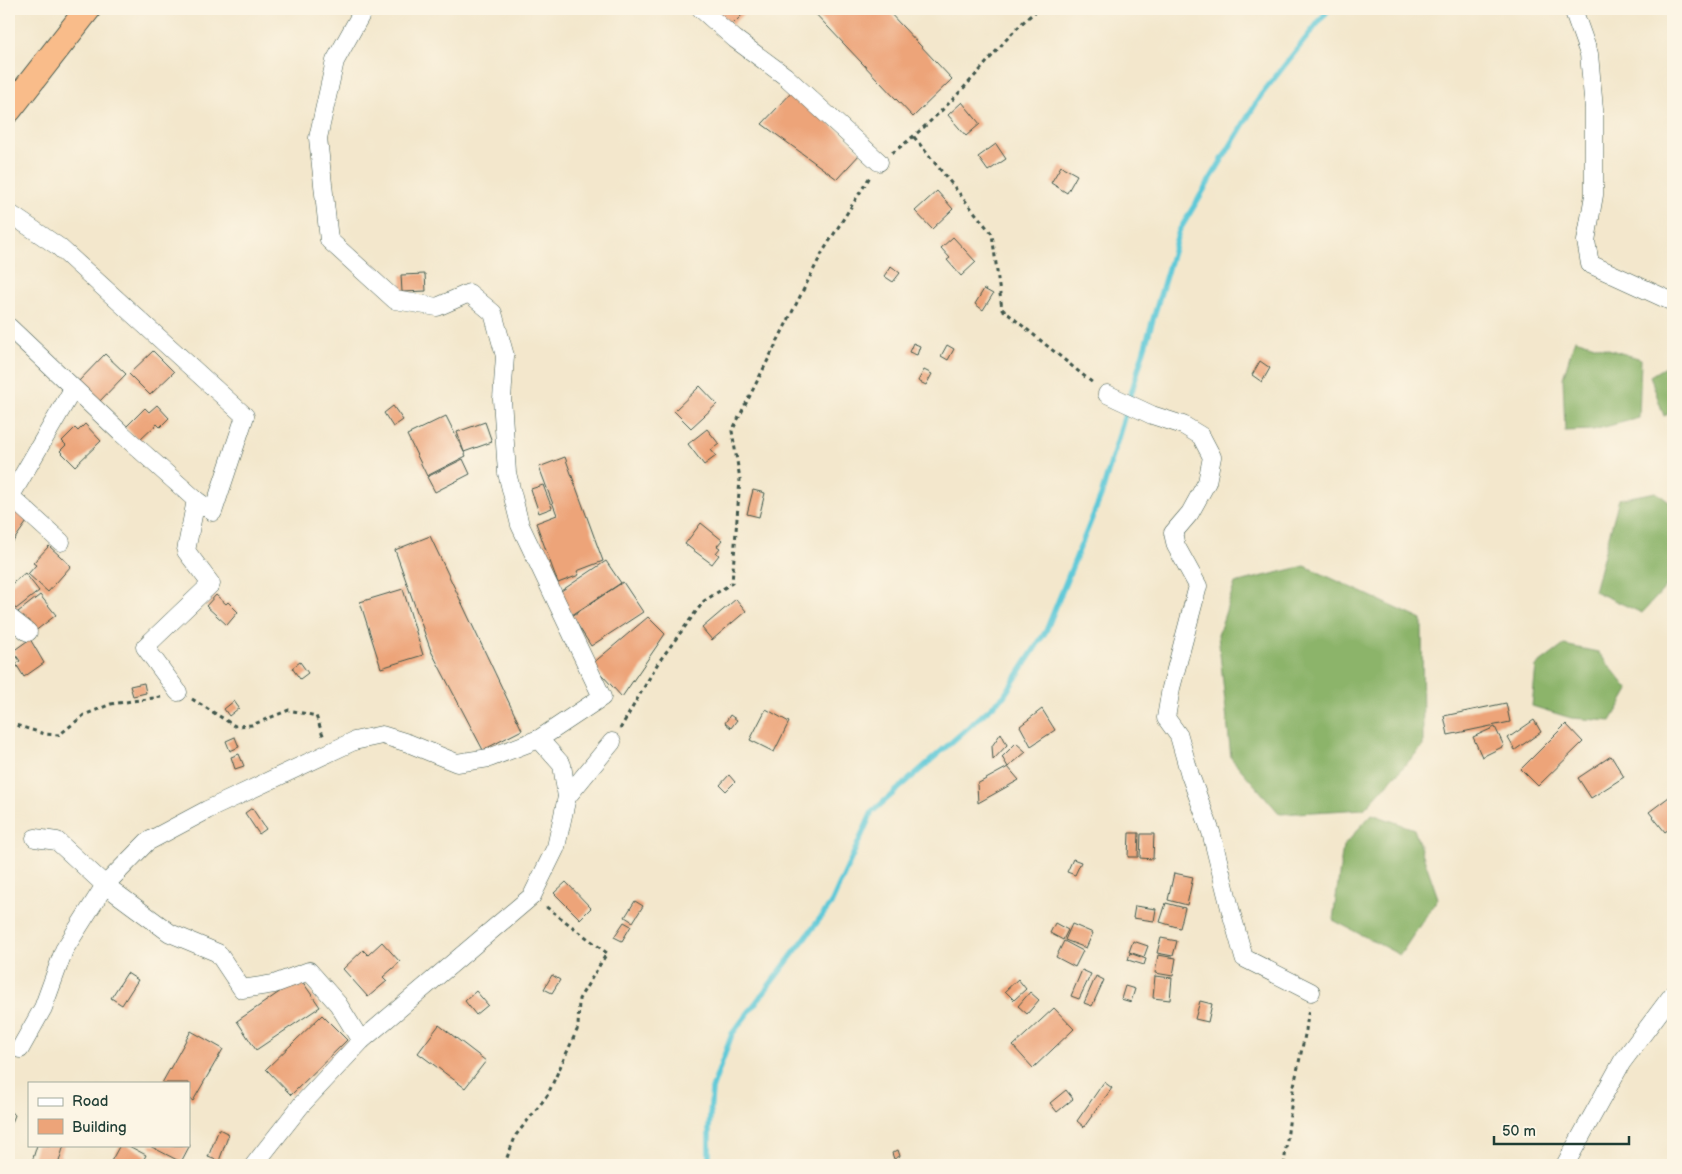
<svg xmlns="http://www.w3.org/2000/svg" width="1682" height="1174" viewBox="0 0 1682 1174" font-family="'Balsamiq Sans',sans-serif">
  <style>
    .forest { fill: #8cb46a; stroke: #56784f }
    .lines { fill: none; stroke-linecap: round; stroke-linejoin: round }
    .stream { stroke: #5ec9d8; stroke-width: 5.5 }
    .building { fill: #eda479 }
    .minor-casing { stroke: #3f564b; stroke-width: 19 }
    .highway-casing { stroke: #3f564b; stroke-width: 27 }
    .path { stroke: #3f564b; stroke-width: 3; stroke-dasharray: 4 4; stroke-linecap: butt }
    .minor { stroke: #fff; stroke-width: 18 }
    .highway { stroke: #f9bc8a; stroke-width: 25 }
  </style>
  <rect width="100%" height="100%" fill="#fcf5e5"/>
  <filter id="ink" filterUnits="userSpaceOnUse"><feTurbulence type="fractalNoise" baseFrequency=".02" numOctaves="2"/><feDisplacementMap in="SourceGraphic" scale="10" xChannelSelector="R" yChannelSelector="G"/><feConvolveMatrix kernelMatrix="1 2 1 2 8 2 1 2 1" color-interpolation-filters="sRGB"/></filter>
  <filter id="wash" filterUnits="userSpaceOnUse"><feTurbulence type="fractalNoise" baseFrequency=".0096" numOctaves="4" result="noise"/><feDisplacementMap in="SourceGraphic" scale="20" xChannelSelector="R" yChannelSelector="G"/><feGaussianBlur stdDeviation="1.12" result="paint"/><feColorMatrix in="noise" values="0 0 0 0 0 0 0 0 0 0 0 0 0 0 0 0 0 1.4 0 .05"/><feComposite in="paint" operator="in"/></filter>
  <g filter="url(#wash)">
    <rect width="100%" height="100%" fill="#f3e7cc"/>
    <!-- forest -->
    <g class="forest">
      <polygon points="1575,339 1641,359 1639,418 1593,430 1565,431 1563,378"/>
      <polygon points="1673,362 1673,412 1664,416 1650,376"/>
      <polygon points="1656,492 1673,505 1673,579 1642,613 1594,591 1619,499"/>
      <polygon points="1305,566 1422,620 1423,746 1364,809 1280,814 1231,758 1218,635 1235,583"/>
      <polygon points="1564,645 1598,652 1629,690 1611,721 1571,718 1532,706 1536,666"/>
      <polygon points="1372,814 1414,829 1438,898 1400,955 1333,920 1343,846"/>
    </g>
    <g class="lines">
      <!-- stream -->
      <polyline class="stream" points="709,1165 709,1129 712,1089 732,1034 831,904 872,812 1004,696 1046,631 1101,496 1179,231 1261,95 1329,9"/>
    </g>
    <g id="blocks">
      <!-- building -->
      <g class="building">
        <polygon points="714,9 748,9 732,25"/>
        <polygon points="811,9 886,9 952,79 913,117"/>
        <polygon points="794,90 861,153 837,179 762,124"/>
        <polygon points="962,102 980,124 966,136 948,115"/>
        <polygon points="996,144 1006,159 988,171 978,157"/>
        <polygon points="1061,166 1077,175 1067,193 1051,183"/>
        <polygon points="937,191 953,209 932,229 915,211"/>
        <polygon points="953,237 976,262 961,276 947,260 950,258 941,248"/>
        <polygon points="891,266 900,273 893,282 884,276"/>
        <polygon points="425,274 426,291 402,292 401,275"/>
        <polygon points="984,289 993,294 983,310 975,304"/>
        <polygon points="913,343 920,346 917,355 909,352"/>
        <polygon points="947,345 954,349 948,360 941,356"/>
        <polygon points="153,351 174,372 150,395 129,374"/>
        <polygon points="105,354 126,374 97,404 76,384"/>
        <polygon points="1260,361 1270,368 1262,382 1252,375"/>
        <polygon points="924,370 932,374 926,385 918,381"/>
        <polygon points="700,386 717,404 691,428 674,411"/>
        <polygon points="157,405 169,418 160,427 157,424 139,441 126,427 145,408 149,412"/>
        <polygon points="393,406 403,420 393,427 384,413"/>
        <polygon points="446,416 466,456 427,476 407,435"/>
        <polygon points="485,422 492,442 464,452 457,432"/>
        <polygon points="85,424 101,441 75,466 60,451 66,445 62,441 75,428 78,431"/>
        <polygon points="707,429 719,444 711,450 716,456 704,465 688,444"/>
        <polygon points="565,457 603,561 577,571 579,575 558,583 536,523 557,515 539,467"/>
        <polygon points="463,459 470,474 435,492 427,477"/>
        <polygon points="543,485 552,508 539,513 531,489"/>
        <polygon points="753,490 765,493 759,517 747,514"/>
        <polygon points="18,506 31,516 12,543 9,540 9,515 11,517"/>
        <polygon points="701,523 722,540 717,546 720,548 716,553 719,555 712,564 685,544"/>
        <polygon points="430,536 522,730 483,750 431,651 395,550"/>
        <polygon points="49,546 71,566 48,592 28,574 36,565 33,563"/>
        <polygon points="606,561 621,583 572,615 558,593"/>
        <polygon points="25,573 39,591 16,609 9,601 9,586"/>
        <polygon points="623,582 643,612 591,646 572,616"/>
        <polygon points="403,589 423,655 381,668 360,602"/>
        <polygon points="40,595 56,615 34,632 18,612"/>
        <polygon points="216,595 226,604 228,602 238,612 227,625 206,606"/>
        <polygon points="736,599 746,611 712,640 702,628"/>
        <polygon points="648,617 665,634 622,697 592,664"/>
        <polygon points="30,639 44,663 24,677 16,664 20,661 13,651"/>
        <polygon points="300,662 308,673 300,679 292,668"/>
        <polygon points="144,683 146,693 133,696 130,686"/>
        <polygon points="234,701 239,708 229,716 224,709"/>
        <polygon points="1506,703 1510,722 1448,735 1444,716"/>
        <polygon points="766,709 789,722 774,752 750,740"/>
        <polygon points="1042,709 1055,730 1031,746 1020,726"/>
        <polygon points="730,715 737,720 731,728 725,723"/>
        <polygon points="1534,720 1541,732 1515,750 1508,738"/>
        <polygon points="1566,724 1583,742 1538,786 1521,769"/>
        <polygon points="1495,727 1504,746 1482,757 1473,737"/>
        <polygon points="1001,733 1007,745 993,760 992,746"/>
        <polygon points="235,737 239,747 230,751 226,741"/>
        <polygon points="1016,743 1026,752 1008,767 1002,757"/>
        <polygon points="239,754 244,766 235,769 231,757"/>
        <polygon points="1611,756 1624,777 1591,798 1578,778"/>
        <polygon points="1008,767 1019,780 978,803 977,784"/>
        <polygon points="729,775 735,782 726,791 720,785"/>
        <polygon points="1673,794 1673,826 1665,832 1649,812"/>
        <polygon points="252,808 266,829 259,834 245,813"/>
        <polygon points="1129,833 1139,833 1138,857 1128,857"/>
        <polygon points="1141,834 1154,834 1153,859 1140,858"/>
        <polygon points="1073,859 1081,862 1075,875 1067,872"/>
        <polygon points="1174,873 1193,877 1187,905 1168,900"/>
        <polygon points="566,882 591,908 580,919 554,893"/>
        <polygon points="635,901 643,906 633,922 625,917"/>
        <polygon points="1166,903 1185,908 1180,928 1160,922"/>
        <polygon points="1135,906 1156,909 1154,921 1133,918"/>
        <polygon points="624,922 631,926 622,941 614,937"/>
        <polygon points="1055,923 1068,930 1063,940 1050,933"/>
        <polygon points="1072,924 1093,933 1086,948 1065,940"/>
        <polygon points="1161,938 1177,941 1173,956 1157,953"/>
        <polygon points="1064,941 1083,951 1075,967 1056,957"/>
        <polygon points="1133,941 1148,946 1144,957 1129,952"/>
        <polygon points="382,942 400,962 383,977 387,981 368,997 343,969 363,950 368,955"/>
        <polygon points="1130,953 1146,959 1144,965 1128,960"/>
        <polygon points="1158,955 1176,958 1173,976 1155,973"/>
        <polygon points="1082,970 1091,974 1079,999 1071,996"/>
        <polygon points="127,973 138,980 122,1005 111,998"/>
        <polygon points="552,975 560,980 552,993 544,989"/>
        <polygon points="1096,976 1104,980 1092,1006 1084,1003"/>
        <polygon points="1155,976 1172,978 1170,1000 1153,998"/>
        <polygon points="300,978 320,1007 256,1050 237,1021"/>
        <polygon points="1018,979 1026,989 1014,1000 1005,991"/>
        <polygon points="1125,986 1135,989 1131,1002 1121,999"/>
        <polygon points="476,991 488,1005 476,1015 465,1001"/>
        <polygon points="1030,992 1039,1000 1027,1014 1018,1006"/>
        <polygon points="1200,1001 1212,1004 1208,1022 1195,1019"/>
        <polygon points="1054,1008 1074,1029 1033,1068 1013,1046"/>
        <polygon points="322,1015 347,1040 291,1095 266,1069"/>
        <polygon points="439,1025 486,1061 465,1088 418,1053"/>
        <polygon points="191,1031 223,1049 193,1101 189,1098 189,1083 162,1083"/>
        <polygon points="1104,1082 1112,1088 1084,1127 1077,1121"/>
        <polygon points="1066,1090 1073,1099 1057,1112 1050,1103"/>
        <polygon points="9,1111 15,1115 9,1130"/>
        <polygon points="219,1129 229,1134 219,1161 208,1157"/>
        <polygon points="37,1145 64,1145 58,1165 31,1165"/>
        <polygon points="120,1145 127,1145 146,1155 141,1165 109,1165"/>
        <polygon points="148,1145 190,1145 181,1162"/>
        <polygon points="898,1150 900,1156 894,1159 892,1153"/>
        <polygon points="159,1159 171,1165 156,1165"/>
        <polygon points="11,1160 23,1165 9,1165"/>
      </g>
    </g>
  </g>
  <g filter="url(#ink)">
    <use href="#blocks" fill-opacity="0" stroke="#3f564b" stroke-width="1"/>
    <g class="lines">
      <defs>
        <g id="minor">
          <polyline points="364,9 335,61 318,138 329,240 395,300 437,307 469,293 493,313 505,356 502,399 507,473 520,525 602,697 539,739 562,765 567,797"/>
          <polyline points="701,9 735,39 785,76 879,162"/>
          <polyline points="1573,9 1589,54 1594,109 1594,195 1586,241 1590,264 1673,302"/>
          <polyline points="9,213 59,247 245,416 213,512 196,500 186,551 211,584 145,647 178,692"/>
          <polyline points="9,327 121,433 196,500"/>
          <polyline points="1107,394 1152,415 1183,425 1201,436 1212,457 1207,482 1190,513 1173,533 1176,546 1198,586 1171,688 1166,718 1179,736 1190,775 1211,832 1231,912 1244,958 1311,992"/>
          <polyline points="10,496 61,542"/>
          <polyline points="9,499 73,389"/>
          <polyline points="9,617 28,632"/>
          <polyline points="35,838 57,841 105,885 170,933 218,953 242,989 274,984 309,971 338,1004 361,1041"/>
          <polyline points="20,1049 43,1008 64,950 105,885 147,842 207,810 354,741 382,735 408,743 457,763 489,758 539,739"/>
          <polyline points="254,1165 302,1104 361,1041 532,896 556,847 567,797 612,742"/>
          <polyline points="1565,1165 1622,1062 1673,994"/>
        </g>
        <polyline id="highway" points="9,110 88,9"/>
      </defs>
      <!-- minor casing -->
      <use href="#minor" class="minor-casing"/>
      <!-- highway casing -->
      <use href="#highway" class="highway-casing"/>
      <!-- path -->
      <g class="path">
        <polyline points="914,137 992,234 1002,309 1094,384"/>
        <path d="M892 153C925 129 954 99 981 69 999 48 1017 25 1039 9"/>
        <polyline points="192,699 235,726 252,725 289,710 316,716 324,738"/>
        <polyline points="9,723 45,734 59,735 84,715 111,704 161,697"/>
        <polyline points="620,729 658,663 704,601 732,583 740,479 732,431 822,253 871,175"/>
        <polyline points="504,1165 516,1135 547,1096 578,1028 579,999 607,953 545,906"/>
        <polyline points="1284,1165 1293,1090 1306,1030 1309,1007"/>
      </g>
      <!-- minor -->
      <use href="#minor" class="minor"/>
      <!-- highway -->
      <use href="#highway" class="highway"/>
    </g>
  </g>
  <!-- margin -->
  <rect width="1682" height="1174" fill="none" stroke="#fcf5e5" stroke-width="30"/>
  <!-- legend -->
  <rect x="28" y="1082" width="162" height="65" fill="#fcf5e5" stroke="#a4ab9e"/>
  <rect x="38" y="1098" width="25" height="8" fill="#ffffff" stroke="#a4ab9e"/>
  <text x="72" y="1106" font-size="15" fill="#1f3d34">Road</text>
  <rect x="38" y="1119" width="25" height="15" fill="#eda479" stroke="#a4ab9e"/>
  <text x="72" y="1132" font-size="15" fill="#1f3d34">Building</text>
  <!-- scale -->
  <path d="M1494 1136v8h135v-8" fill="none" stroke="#1f3d34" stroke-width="2.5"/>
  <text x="1502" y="1136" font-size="15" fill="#1f3d34" stroke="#fcf5e5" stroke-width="4" paint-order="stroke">50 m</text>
</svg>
